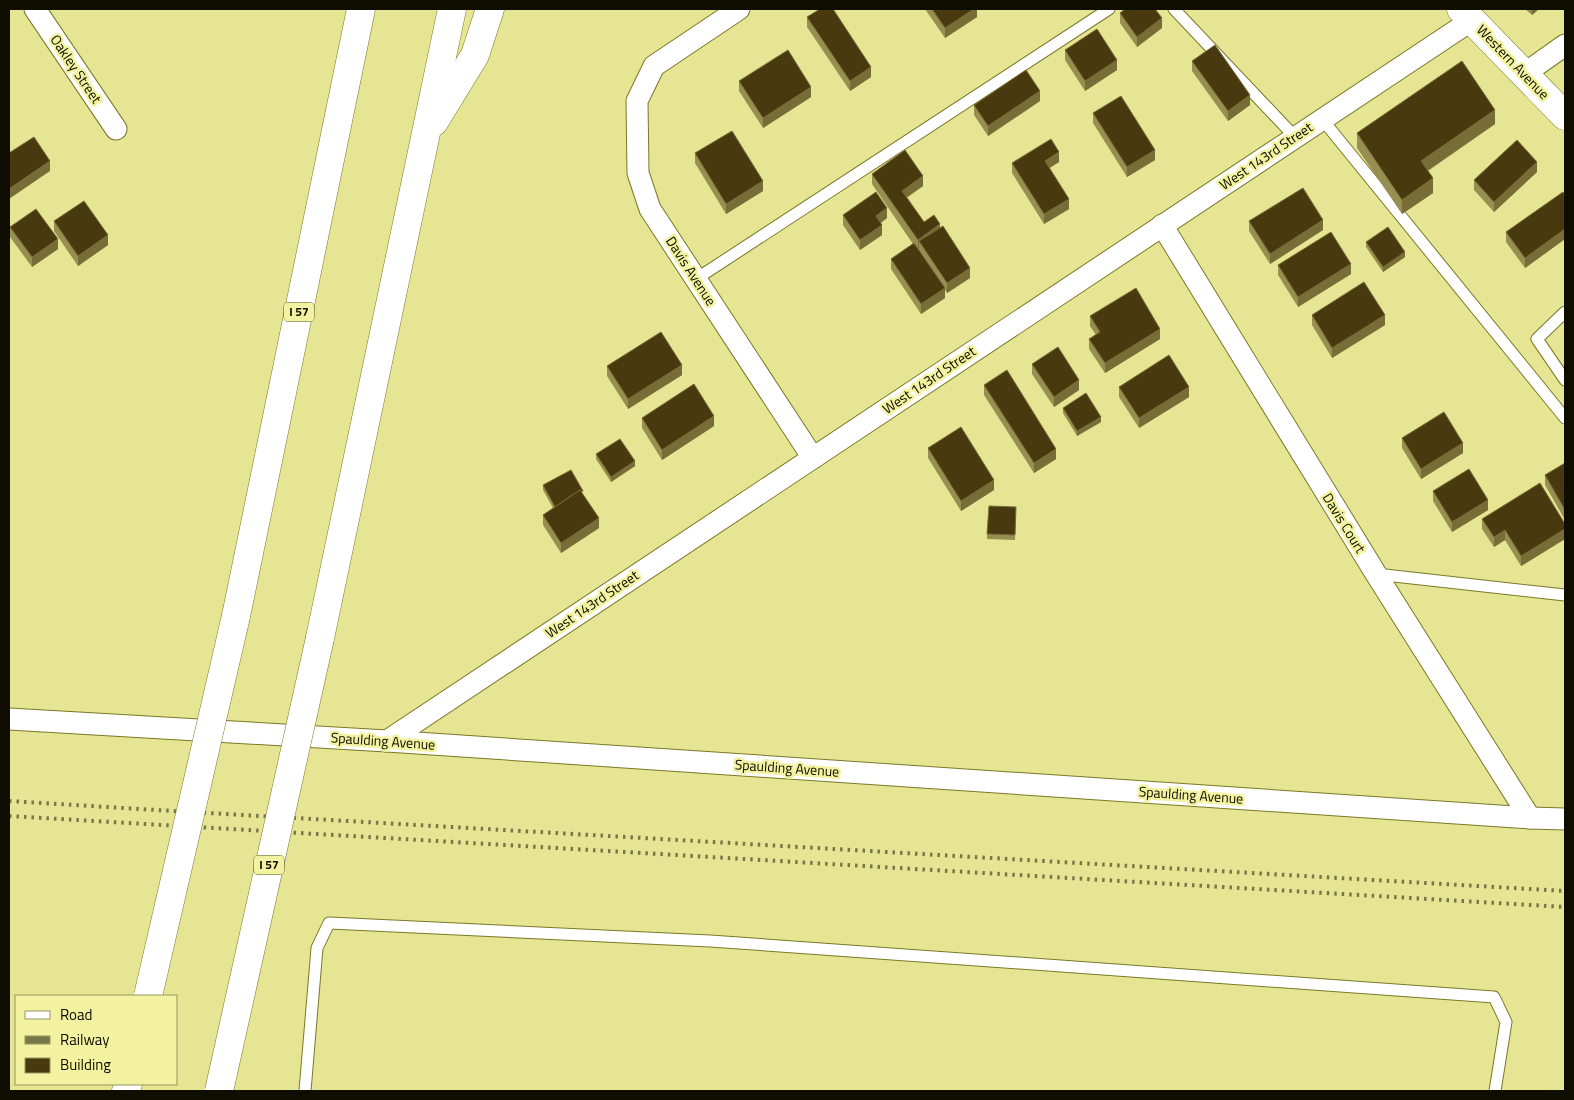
<svg xmlns="http://www.w3.org/2000/svg" width="1574" height="1100" viewBox="0 0 1574 1100" font-family="'Titillium Web',sans-serif">
  <style>
    .lines { fill: none; stroke-linecap: round; stroke-linejoin: round }
    .service-casing { stroke: #7b7927; stroke-width: 13 }
    .minor-casing { stroke: #7b7927; stroke-width: 23 }
    .secondary-casing { stroke: #7b7927; stroke-width: 29 }
    .motorway-casing { stroke: #7b7927; stroke-width: 29 }
    .service { stroke: #fff; stroke-width: 11 }
    .minor { stroke: #fff; stroke-width: 21 }
    .secondary { stroke: #fff; stroke-width: 28 }
    .motorway { stroke: #fff; stroke-width: 28 }
    .rail { stroke: #787748; stroke-width: 4; stroke-dasharray: 2.5 5; stroke-linecap: butt }
    .motorway-bridge-casing { stroke: #7b7927; stroke-width: 29; stroke-linecap: butt }
    .motorway-bridge { stroke: #fff; stroke-width: 28 }
    .wall { fill: #978f51 }
    .shaded-wall { fill: #786d37 }
    .building { fill: #49390f; stroke: #786d37 }
    .labels { text-anchor: middle; stroke-width: 5; stroke-linejoin: round; paint-order: stroke }
    .shield { fill: #f2f2a0; stroke: #525230; stroke-width: 1 }
    .shield-label { font-size: 12px; font-weight: bold; fill: #0e0d00 }
    .street-label { font-size: 14px; fill: #0e0d00; stroke: #f2f2a0 }
  </style>
  <rect width="100%" height="100%" fill="#e5e593"/>
  <g class="lines">
    <defs>
      <g id="service">
        <polyline points="1174,9 1295,137"/>
        <polyline points="1322,119 1565,418"/>
        <polyline points="696,279 1109,9"/>
        <polyline points="1565,312 1537,339 1565,380"/>
        <polyline points="1376,574 1565,595"/>
        <polyline points="305,1091 317,948 329,923 710,941 1494,997 1506,1022 1495,1091"/>
      </g>
      <g id="minor">
        <polyline points="35,9 116,129"/>
        <polyline points="739,9 654,66 637,101 638,173 650,209 813,458"/>
        <polyline points="1524,74 1565,45"/>
        <polyline points="1162,225 1376,574 1530,818"/>
        <polyline points="9,719 387,741 1530,818 1565,819"/>
        <polyline points="387,741 1472,20"/>
      </g>
      <polyline id="secondary" points="1461,9 1565,116"/>
      <g id="motorway">
        <polyline points="434,122 475,55 490,9"/>
        <polyline points="236,616 361,9"/>
        <polyline points="320,638 452,9"/>
        <polyline points="126,1091 128,1084"/>
      </g>
    </defs>
    <!-- service casing -->
    <use href="#service" class="service-casing"/>
    <!-- minor casing -->
    <use href="#minor" class="minor-casing"/>
    <!-- secondary casing -->
    <use href="#secondary" class="secondary-casing"/>
    <!-- motorway casing -->
    <use href="#motorway" class="motorway-casing"/>
    <!-- service -->
    <use href="#service" class="service"/>
    <!-- minor -->
    <use href="#minor" class="minor"/>
    <!-- secondary -->
    <use href="#secondary" class="secondary"/>
    <!-- motorway -->
    <use href="#motorway" class="motorway"/>
    <!-- rail -->
    <g class="rail">
      <polyline points="9,801 156,810 1565,891"/>
      <polyline points="9,816 1565,907"/>
    </g>
    <defs>
      <g id="motorway-bridge">
        <polyline points="148,996 236,616"/>
        <polyline points="219,1091 320,638"/>
      </g>
    </defs>
    <!-- motorway-bridge casing -->
    <use href="#motorway-bridge" class="motorway-bridge-casing"/>
    <!-- motorway-bridge -->
    <use href="#motorway-bridge" class="motorway-bridge"/>
  </g>
  <!-- wall -->
  <g class="wall">
    <polygon points="925,9 977,9 977,17 945,38"/>
    <polygon points="1525,9 1539,9 1532,15"/>
    <polygon points="1120,13 1162,28 1137,47 1120,23"/>
    <polygon points="807,17 871,77 850,91 807,27"/>
    <polygon points="1065,50 1117,70 1085,91 1065,60"/>
    <polygon points="1192,61 1250,105 1228,121 1192,71"/>
    <polygon points="739,81 811,97 763,128 739,91"/>
    <polygon points="1040,101 988,136 974,115 974,105"/>
    <polygon points="1093,113 1155,160 1127,177 1093,123"/>
    <polygon points="1495,124 1428,171 1433,193 1402,214 1357,148 1357,133"/>
    <polygon points="695,153 763,191 726,214 695,163"/>
    <polygon points="1059,162 1049,168 1069,209 1044,224 1012,173 1012,163"/>
    <polygon points="1537,172 1494,212 1474,190 1474,180"/>
    <polygon points="872,174 923,186 907,197 924,222 940,228 970,278 947,293 945,290 945,298 921,314 891,269 891,259 913,244 872,184"/>
    <polygon points="1565,196 1565,239 1525,268 1506,242 1506,232"/>
    <polygon points="843,215 887,218 881,223 882,235 860,250 843,225"/>
    <polygon points="54,221 108,245 78,266 54,231"/>
    <polygon points="1249,221 1323,230 1270,264 1249,231"/>
    <polygon points="10,227 58,249 32,267 10,237"/>
    <polygon points="1366,242 1405,257 1383,272 1366,247"/>
    <polygon points="1278,265 1351,274 1298,307 1278,275"/>
    <polygon points="1312,315 1385,325 1332,358 1312,325"/>
    <polygon points="1090,316 1160,339 1105,373 1089,349 1089,339 1096,335 1090,326"/>
    <polygon points="1032,364 1079,390 1054,407 1032,374"/>
    <polygon points="607,366 682,375 628,409 607,376"/>
    <polygon points="984,385 1056,459 1034,473 984,395"/>
    <polygon points="1119,387 1189,397 1139,428 1119,397"/>
    <polygon points="1063,408 1101,422 1077,436 1063,413"/>
    <polygon points="642,418 714,426 662,460 642,428"/>
    <polygon points="1402,438 1463,453 1421,479 1402,448"/>
    <polygon points="928,448 994,490 961,511 928,458"/>
    <polygon points="596,454 635,466 611,482 596,459"/>
    <polygon points="1565,463 1565,520 1545,485 1545,475"/>
    <polygon points="543,485 583,494 599,528 561,553 543,525 543,515 553,508 543,490"/>
    <polygon points="1433,491 1488,510 1452,532 1433,501"/>
    <polygon points="1016,507 1015,540 987,539 987,534"/>
    <polygon points="1482,519 1565,524 1565,539 1521,566 1505,540 1494,547 1482,529"/>
  </g>
  <!-- shaded-wall -->
  <g class="shaded-wall">
    <polygon points="974,9 977,9 977,17 945,38 945,28"/>
    <polygon points="1532,9 1539,9 1532,15"/>
    <polygon points="1162,18 1162,28 1137,47 1137,37"/>
    <polygon points="1117,60 1117,70 1085,91 1085,81"/>
    <polygon points="871,67 871,77 850,91 850,81"/>
    <polygon points="811,87 811,97 763,128 763,118"/>
    <polygon points="1040,91 1040,101 988,136 988,126"/>
    <polygon points="1250,95 1250,105 1228,121 1228,111"/>
    <polygon points="1495,110 1495,124 1421,175 1421,161"/>
    <polygon points="1155,150 1155,160 1127,177 1127,167"/>
    <polygon points="1059,152 1059,162 1045,171 1045,161"/>
    <polygon points="50,161 50,171 9,199 9,189"/>
    <polygon points="1537,162 1537,172 1494,212 1494,202"/>
    <polygon points="923,176 923,186 902,201 902,191"/>
    <polygon points="1433,178 1433,193 1402,214 1402,200"/>
    <polygon points="763,181 763,191 726,214 726,204"/>
    <polygon points="1069,199 1069,209 1044,224 1044,214"/>
    <polygon points="887,208 887,218 876,226 876,216"/>
    <polygon points="1323,220 1323,230 1270,264 1270,254"/>
    <polygon points="940,224 940,234 919,241 919,248 918,250 918,240"/>
    <polygon points="882,225 882,235 860,250 860,240"/>
    <polygon points="1565,229 1565,239 1525,268 1525,258"/>
    <polygon points="108,235 108,245 78,266 78,256"/>
    <polygon points="58,239 58,249 32,267 32,257"/>
    <polygon points="1405,252 1405,257 1383,272 1383,267"/>
    <polygon points="1351,264 1351,274 1298,307 1298,297"/>
    <polygon points="970,268 970,278 947,293 947,283"/>
    <polygon points="945,288 945,298 921,314 921,304"/>
    <polygon points="1385,315 1385,325 1332,358 1332,348"/>
    <polygon points="1160,329 1160,339 1105,373 1105,363"/>
    <polygon points="682,365 682,375 628,409 628,399"/>
    <polygon points="1079,380 1079,390 1054,407 1054,397"/>
    <polygon points="1189,387 1189,397 1139,428 1139,418"/>
    <polygon points="714,416 714,426 662,460 662,450"/>
    <polygon points="1101,417 1101,422 1077,436 1077,431"/>
    <polygon points="1463,443 1463,453 1421,479 1421,469"/>
    <polygon points="1056,449 1056,459 1034,473 1034,463"/>
    <polygon points="635,461 635,466 611,482 611,477"/>
    <polygon points="994,480 994,490 961,511 961,501"/>
    <polygon points="1488,500 1488,510 1452,532 1452,522"/>
    <polygon points="599,518 599,528 561,553 561,543"/>
    <polygon points="1565,529 1565,539 1521,566 1521,556"/>
    <polygon points="1505,530 1505,540 1494,547 1494,537"/>
  </g>
  <!-- building -->
  <g class="building">
    <polygon points="820,9 833,9 871,67 850,81 807,17"/>
    <polygon points="932,9 974,9 945,28"/>
    <polygon points="1125,9 1155,9 1162,18 1137,37 1120,13"/>
    <polygon points="1097,29 1117,60 1085,81 1065,50"/>
    <polygon points="1215,45 1250,95 1228,111 1192,61"/>
    <polygon points="788,50 811,87 763,118 739,81"/>
    <polygon points="1462,61 1495,110 1421,161 1433,178 1402,200 1357,133"/>
    <polygon points="1026,70 1040,91 988,126 974,105"/>
    <polygon points="1121,96 1155,150 1127,167 1093,113"/>
    <polygon points="732,131 763,181 726,204 695,153"/>
    <polygon points="34,137 50,161 9,189 9,153"/>
    <polygon points="1051,139 1059,152 1045,161 1069,199 1044,214 1012,163"/>
    <polygon points="1517,140 1537,162 1494,202 1474,180"/>
    <polygon points="905,150 923,176 902,191 924,222 934,215 940,224 918,240 872,174"/>
    <polygon points="1303,188 1323,220 1270,254 1249,221"/>
    <polygon points="876,192 887,208 876,216 882,225 860,240 843,215"/>
    <polygon points="1563,192 1565,196 1565,229 1525,258 1506,232"/>
    <polygon points="84,201 108,235 78,256 54,221"/>
    <polygon points="36,209 58,239 32,257 10,227"/>
    <polygon points="943,226 970,268 947,283 919,241"/>
    <polygon points="1388,227 1405,252 1383,267 1366,242"/>
    <polygon points="1331,232 1351,264 1298,297 1278,265"/>
    <polygon points="914,243 945,288 921,304 891,259"/>
    <polygon points="1364,282 1385,315 1332,348 1312,315"/>
    <polygon points="1136,288 1160,329 1105,363 1089,339 1100,332 1090,316"/>
    <polygon points="661,332 682,365 628,399 607,366"/>
    <polygon points="1058,347 1079,380 1054,397 1032,364"/>
    <polygon points="1169,355 1189,387 1139,418 1119,387"/>
    <polygon points="1007,370 1056,449 1034,463 984,385"/>
    <polygon points="694,384 714,416 662,450 642,418"/>
    <polygon points="1086,393 1101,417 1077,431 1063,408"/>
    <polygon points="1444,412 1463,443 1421,469 1402,438"/>
    <polygon points="961,427 994,480 961,501 928,448"/>
    <polygon points="620,439 635,461 611,477 596,454"/>
    <polygon points="1565,463 1565,510 1545,475"/>
    <polygon points="1469,469 1488,500 1452,522 1433,491"/>
    <polygon points="571,470 583,491 581,492 580,490 555,507 543,485"/>
    <polygon points="1540,483 1565,524 1565,529 1521,556 1505,530 1494,537 1482,519"/>
    <polygon points="580,490 599,518 561,543 543,515"/>
    <polygon points="989,506 1016,507 1015,535 987,534"/>
  </g>
  <g class="labels">
    <!-- shield labels -->
    <g class="shield">
      <rect x="284" y="302.5" width="30" height="19" rx="4"/>
      <rect x="254" y="855.5" width="30" height="19" rx="4"/>
    </g>
    <g class="shield-label">
      <text x="299" y="316">I 57</text>
      <text x="269" y="869">I 57</text>
    </g>
    <!-- street labels -->
    <g class="street-label">
      <text transform="translate(1513 62) rotate(46)" y="5">Western Avenue</text>
      <text transform="translate(76 69) rotate(56)" y="5">Oakley Street</text>
      <text transform="translate(1266 156) rotate(-34)" y="5">West 143rd Street</text>
      <text transform="translate(691 271) rotate(57)" y="5">Davis Avenue</text>
      <text transform="translate(929 380) rotate(-34)" y="5">West 143rd Street</text>
      <text transform="translate(1344 523) rotate(58)" y="5">Davis Court</text>
      <text transform="translate(592 604) rotate(-34)" y="5">West 143rd Street</text>
      <text transform="translate(383 741) rotate(4)" y="5">Spaulding Avenue</text>
      <text transform="translate(787 768) rotate(4)" y="5">Spaulding Avenue</text>
      <text transform="translate(1191 795) rotate(4)" y="5">Spaulding Avenue</text>
    </g>
  </g>
  <!-- border -->
  <rect width="1574" height="1100" fill="none" stroke="#0e0d00" stroke-width="20"/>
  <!-- legend -->
  <rect x="15" y="995" width="162" height="90" fill="#f2f2a0" stroke="#979660"/>
  <rect x="25" y="1011" width="25" height="8" fill="#ffffff" stroke="#979660"/>
  <text x="60" y="1020" font-size="15" fill="#0e0d00">Road</text>
  <rect x="25" y="1036" width="25" height="8" fill="#787748" stroke="#979660"/>
  <text x="60" y="1045" font-size="15" fill="#0e0d00">Railway</text>
  <rect x="25" y="1058" width="25" height="15" fill="#49390f" stroke="#979660"/>
  <text x="60" y="1070" font-size="15" fill="#0e0d00">Building</text>
</svg>
